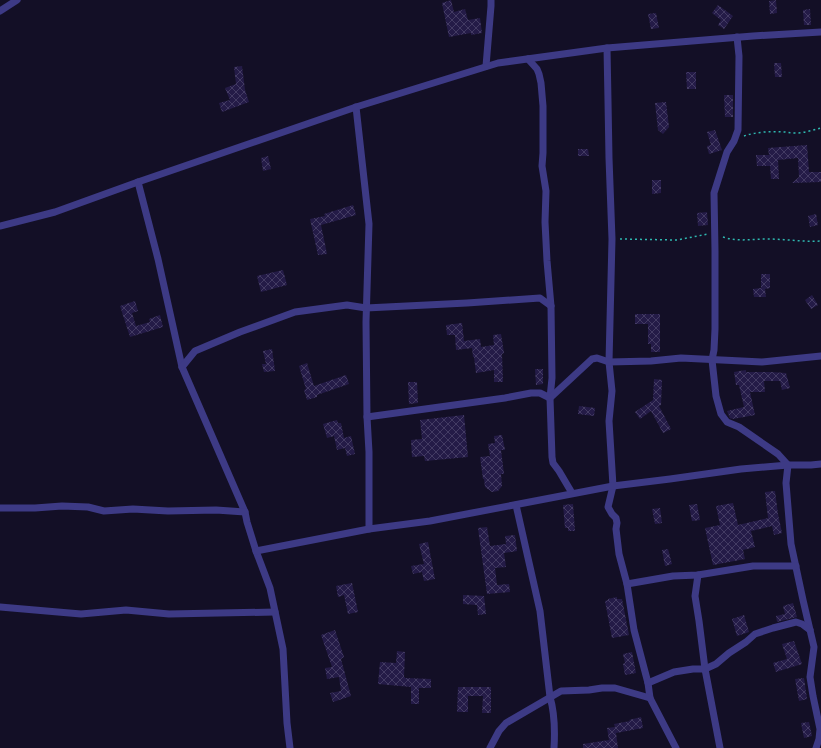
<svg xmlns="http://www.w3.org/2000/svg" width="821" height="748" viewBox="0 0 821 748" font-family="Montserrat,sans-serif">
  <style>
    .building { fill: url(#building-cross-hatch) }
    .lines { fill: none; stroke-linecap: round; stroke-linejoin: round }
    .path { stroke: #2fb8b0; stroke-width: 1.5; stroke-dasharray: 2 3; stroke-linecap: butt }
    .minor { stroke: #3d3a85; stroke-width: 7 }
  </style>
  <defs>
    <pattern id="building-cross-hatch" width="8" height="8" patternUnits="userSpaceOnUse"><rect width="8" height="8" fill="#241b47"/><path d="M0 0l8 8M0 8l8-8" fill="none" stroke="#433b63"/></pattern>
  </defs>
  <rect width="100%" height="100%" fill="#130f26"/>
  <!-- building -->
  <g class="building">
    <polygon points="451,0 454,12 465,9 468,20 480,18 482,33 471,35 471,33 449,37 442,3"/>
    <polygon points="776,0 777,13 770,14 769,1"/>
    <polygon points="718,5 733,16 724,29 718,25 721,20 712,13"/>
    <polygon points="810,9 811,25 804,25 803,10"/>
    <polygon points="656,13 659,28 651,29 648,14"/>
    <polygon points="774,63 781,63 782,77 775,77"/>
    <polygon points="242,66 245,90 249,102 222,112 219,103 230,100 225,88 236,84 234,67"/>
    <polygon points="686,72 696,72 696,89 687,89"/>
    <polygon points="724,95 733,95 733,117 725,117"/>
    <polygon points="666,102 669,127 663,134 658,130 655,103"/>
    <polygon points="715,130 722,150 709,154 707,146 711,145 707,132"/>
    <polygon points="807,145 809,172 821,172 821,182 792,183 799,177 798,158 778,160 779,179 771,179 770,166 757,166 756,155 769,155 768,148"/>
    <polygon points="578,149 588,149 589,156 578,156"/>
    <polygon points="268,156 271,169 263,171 261,158"/>
    <polygon points="652,180 661,180 661,193 652,194"/>
    <polygon points="353,205 356,215 321,225 327,254 318,255 310,219 325,216 324,214"/>
    <polygon points="707,212 708,225 698,226 697,213"/>
    <polygon points="816,214 818,225 810,227 808,216"/>
    <polygon points="283,270 287,285 261,292 257,276"/>
    <polygon points="761,274 770,274 770,288 765,289 766,297 754,297 753,289 761,288"/>
    <polygon points="812,295 818,305 811,309 805,300"/>
    <polygon points="135,301 138,311 132,313 136,326 150,322 149,319 160,315 163,327 130,337 120,306"/>
    <polygon points="635,314 660,314 660,352 651,352 651,344 648,344 648,324 635,324"/>
    <polygon points="462,323 464,341 480,339 481,347 494,345 493,335 501,334 504,353 502,354 503,382 494,382 494,370 476,373 474,357 473,357 472,348 456,350 455,335 447,335 446,325"/>
    <polygon points="272,349 275,371 264,372 262,364 266,364 263,351"/>
    <polygon points="307,363 314,386 346,375 349,384 317,395 317,397 307,400 304,390 306,389 299,366"/>
    <polygon points="535,369 543,369 543,384 536,385"/>
    <polygon points="746,370 746,372 771,372 786,373 790,388 782,390 780,381 764,381 765,392 750,392 755,415 733,419 730,418 729,416 727,411 744,407 739,385 736,385 734,372"/>
    <polygon points="654,379 662,380 661,405 659,406 671,429 663,433 651,411 640,419 635,412 653,400"/>
    <polygon points="408,382 417,382 418,403 409,404"/>
    <polygon points="579,406 595,408 594,416 578,414"/>
    <polygon points="464,415 468,457 425,461 424,456 412,457 411,440 422,439 420,420"/>
    <polygon points="337,420 338,423 341,423 344,438 351,436 355,454 347,456 345,448 337,450 334,436 327,438 323,424"/>
    <polygon points="502,435 505,450 501,450 504,474 501,474 502,486 498,491 492,492 485,487 484,479 483,479 480,457 490,456 488,444 495,443 494,436"/>
    <polygon points="775,491 778,514 782,533 774,535 772,526 751,531 755,547 743,550 745,559 713,565 705,528 720,525 716,506 733,503 738,525 768,518 765,492"/>
    <polygon points="573,504 575,531 568,531 568,528 565,528 563,505"/>
    <polygon points="697,504 700,520 692,521 689,505"/>
    <polygon points="660,508 662,523 655,524 652,509"/>
    <polygon points="487,527 490,546 506,544 505,536 515,535 517,551 504,553 506,567 495,568 497,585 509,584 510,592 487,594 478,528"/>
    <polygon points="428,542 435,579 424,581 422,572 413,574 411,566 424,564 419,544"/>
    <polygon points="668,549 672,564 665,566 662,550"/>
    <polygon points="352,583 358,612 348,614 344,595 338,597 336,586"/>
    <polygon points="463,595 484,596 486,614 478,615 477,605 463,604"/>
    <polygon points="617,597 617,599 622,599 629,635 612,638 605,601 608,600 608,599"/>
    <polygon points="793,603 797,617 777,622 776,616 785,614 783,606"/>
    <polygon points="744,615 749,632 737,636 732,619"/>
    <polygon points="335,630 344,657 341,659 351,696 333,702 330,693 341,691 339,677 327,679 325,668 332,667 321,635"/>
    <polygon points="794,641 802,664 776,672 773,663 787,659 782,644"/>
    <polygon points="397,651 405,652 404,677 405,677 405,678 431,679 431,688 419,688 419,704 411,704 411,687 378,684 380,662 396,663"/>
    <polygon points="632,652 636,673 625,675 623,664 625,663 623,654"/>
    <polygon points="804,678 807,699 799,701 795,679"/>
    <polygon points="458,687 491,687 491,713 482,713 483,696 468,696 468,712 457,712"/>
    <polygon points="641,717 643,728 616,733 618,748 583,748 583,744 609,740 607,728 615,727 614,724 630,721 629,720"/>
    <polygon points="809,722 812,736 804,738 801,723"/>
  </g>
  <g class="lines">
    <!-- path -->
    <g class="path">
      <path d="M744 136C756 132 770 131 783 132 787 132 791 133 796 133 804 133 813 130 821 128"/>
      <path d="M723 237C737 242 752 239 767 239 785 239 802 242 821 241"/>
      <polyline points="620,239 677,240 708,234"/>
    </g>
    <!-- minor -->
    <g class="minor">
      <polyline points="0,11 17,0"/>
      <polyline points="737,37 739,56 738,130 734,141 727,152 714,193 715,251 715,329 714,350 712,360 716,396 721,414 727,422 739,427 778,454 788,465 786,483 791,544 803,600 814,647 810,677 813,696 820,729 819,739 816,748"/>
      <polyline points="607,48 608,101 609,158 612,239 609,362 612,391 609,421 613,486 608,507 612,514 616,518 617,523 616,529 619,554 627,584 634,630 648,683 650,698 676,748"/>
      <polyline points="528,59 537,69 539,74 541,83 543,106 543,153 542,166 546,191 545,222 547,261 551,306 552,378 550,398 552,457 553,463 559,471 572,493"/>
      <polyline points="486,66 491,6 491,0"/>
      <polyline points="356,107 369,224 366,322 367,417 369,452 369,529"/>
      <polyline points="138,182 158,259 182,367 245,512 247,522 256,551 270,588 283,649 287,723 290,748"/>
      <polyline points="0,226 55,212 138,182 356,107 498,63 607,48 753,36 821,32"/>
      <polyline points="182,367 195,351 240,332 295,312 347,305 366,308 467,303 540,298 551,306"/>
      <polyline points="367,417 505,398 531,393 540,393 550,398 592,359 597,358 609,362 651,361 681,358 762,362 821,356"/>
      <path d="M516 505 540 611 550 697C555 714 555 731 554 748"/>
      <polyline points="0,508 35,508 62,506 88,507 104,511 133,509 168,511 216,510 245,512"/>
      <polyline points="256,551 369,529 430,521 613,486 670,479 741,469 788,465 811,465 821,464"/>
      <polyline points="698,575 695,596 699,621 705,669 720,748"/>
      <polyline points="627,584 673,576 698,575 753,566 796,566"/>
      <polyline points="0,607 81,614 126,610 169,614 275,612"/>
      <polyline points="648,683 674,672 693,669 705,669 716,664 729,653 746,642 755,634 773,628 796,622 802,624 810,630"/>
      <polyline points="490,748 499,731 506,723 561,691 589,690 602,688 615,688 650,698"/>
    </g>
  </g>
</svg>
